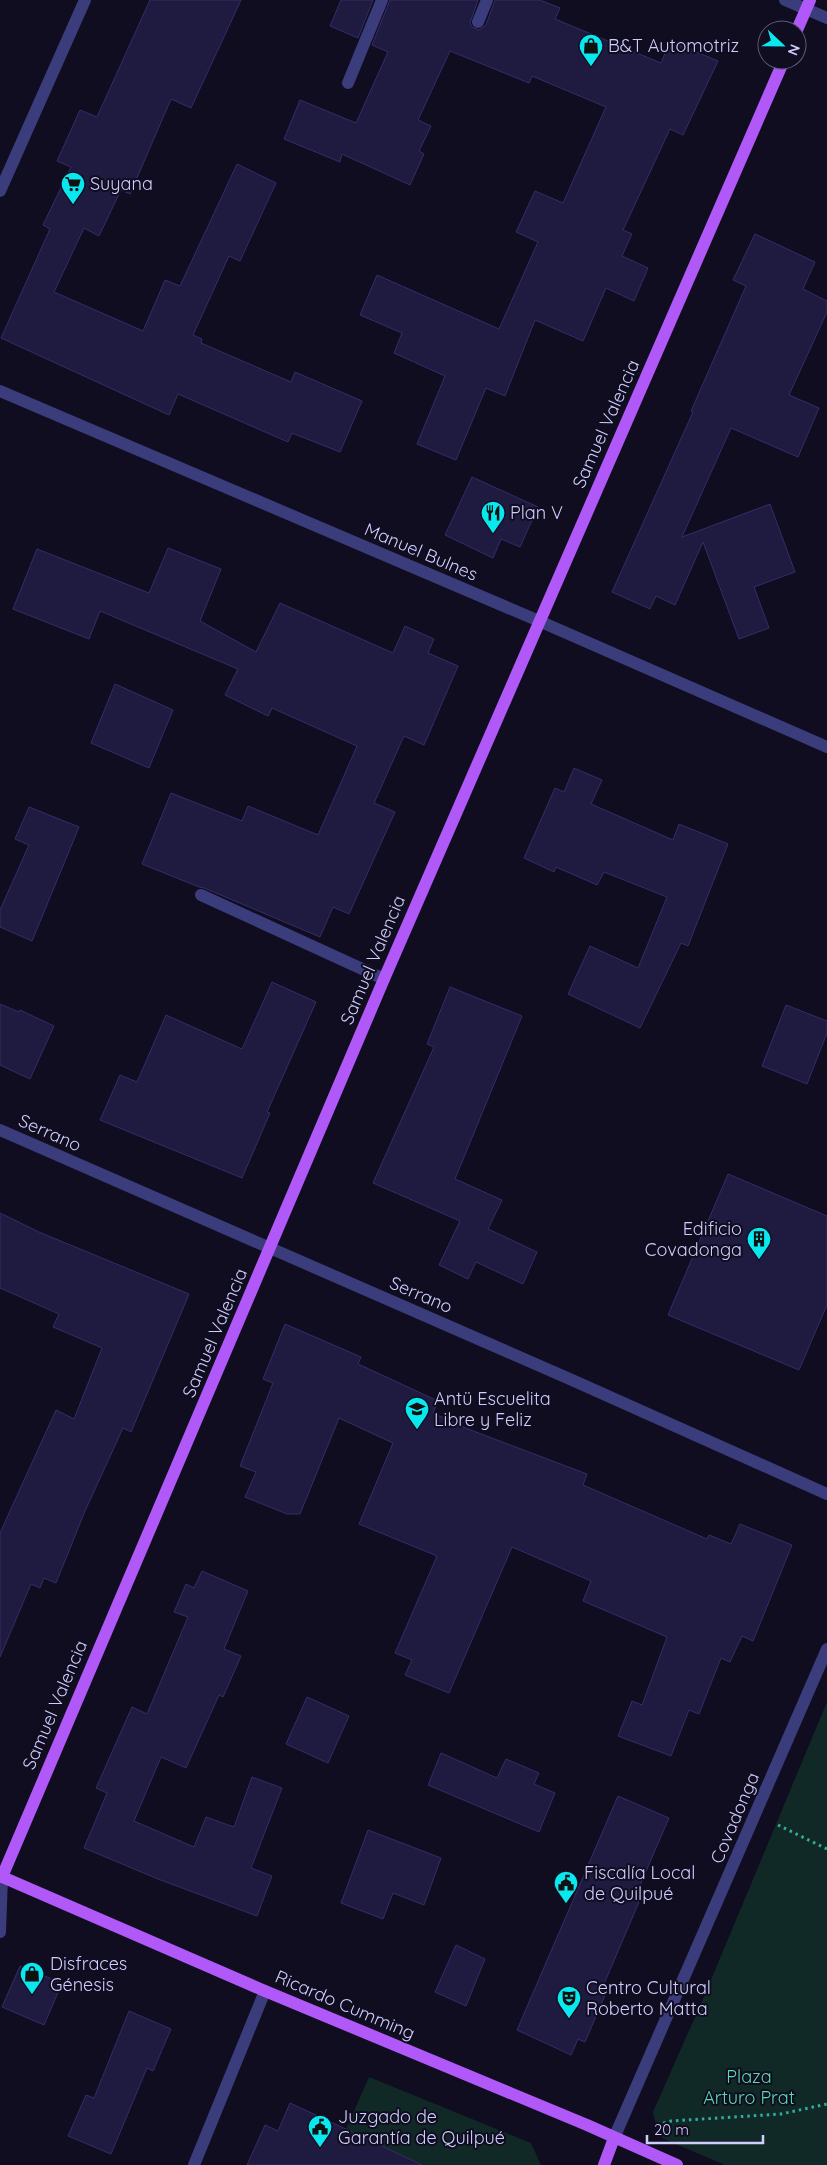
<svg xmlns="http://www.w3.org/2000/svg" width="827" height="2165" viewBox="0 0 827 2165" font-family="Quicksand,sans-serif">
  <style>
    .green { fill: #112926 }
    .building { fill: #1f1a3f; stroke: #352d6a }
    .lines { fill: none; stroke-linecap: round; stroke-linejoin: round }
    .path { stroke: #32ad9c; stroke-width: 3; stroke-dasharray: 2.5 4; stroke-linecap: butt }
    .minor { stroke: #3a3c7c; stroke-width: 12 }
    .major { stroke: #b158f9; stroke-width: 12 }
    .labels { text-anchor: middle; stroke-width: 4; stroke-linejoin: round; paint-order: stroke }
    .poi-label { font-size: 18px; fill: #cfcdfd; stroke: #0f0d1f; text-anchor: start }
    .street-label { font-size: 18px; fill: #cfcdfd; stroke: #0f0d1f }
    .park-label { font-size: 18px; fill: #5ddab1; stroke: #0f0d1f }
  </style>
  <rect width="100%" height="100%" fill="#0f0d1f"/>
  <!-- green -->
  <g class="green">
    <polygon points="827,1702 827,2165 725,2165 664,2139 658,2134 653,2112 703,1999"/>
    <polygon points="369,2077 531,2143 541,2165 422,2165 346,2129"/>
  </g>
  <!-- building -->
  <g class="building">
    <polygon points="150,0 241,0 191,108 171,99 130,194 121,190 99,236 84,228 54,292 143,331 165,280 180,286 237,164 276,183 240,261 229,256 193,335 202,339 201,343 291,382 295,372 362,401 340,452 292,433 288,442 178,394 169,415 1,338 50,229 43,225 71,167 57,161 80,110 97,117"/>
    <polygon points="341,0 373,0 358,38 330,26"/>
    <polygon points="390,0 478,0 470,23 472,27 479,30 486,25 495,0 540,0 560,8 555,19 661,63 670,41 718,61 683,135 670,129 623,230 632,234 622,256 648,268 634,301 606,288 583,341 535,320 505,396 486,388 456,460 417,444 445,376 394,353 402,333 360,315 377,275 499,329 538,242 516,232 535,191 563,203 606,107 532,76 529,83 450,51 418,120 431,126 419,151 424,154 410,185 342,154 340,162 284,139 300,100 356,123 388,52 372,45"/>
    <polygon points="755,234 815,262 803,289 827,301 827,312 789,395 819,408 798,457 731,428 682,537 770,504 795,572 754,587 769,628 739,639 703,542 675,605 656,596 650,609 612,592 693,412 691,411 746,286 733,280"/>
    <polygon points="472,477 538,507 520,547 501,539 493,558 445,535"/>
    <polygon points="168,548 221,569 200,621 256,652 280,603 393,653 405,626 434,639 428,653 458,666 424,745 404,736 374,803 395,812 349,914 333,907 320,937 204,888 199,887 142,864 171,793 242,821 248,806 318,835 357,746 272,708 268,716 225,695 238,669 100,611 89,639 13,609 37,549 149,593"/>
    <polygon points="115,684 173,710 149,768 91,743"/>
    <polygon points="574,768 602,780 591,804 673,840 679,824 728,844 688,946 681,943 640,1028 568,994 590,946 638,968 667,897 604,872 597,885 556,867 554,872 524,858 555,788 564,792"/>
    <polygon points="29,807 79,827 32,941 0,927 0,910 29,845 15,839"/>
    <polygon points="272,982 316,1002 267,1112 270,1113 242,1178 100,1120 120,1075 137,1082 166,1015 242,1049"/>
    <polygon points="450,987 522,1016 455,1179 502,1200 488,1229 537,1252 523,1284 476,1262 468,1279 439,1265 460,1221 373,1183 434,1047 427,1044"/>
    <polygon points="0,1004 19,1012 20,1010 54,1026 30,1079 0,1065"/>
    <polygon points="786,1005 827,1021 827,1033 807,1084 762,1066"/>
    <polygon points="728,1174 827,1216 827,1305 799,1370 668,1315"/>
    <polygon points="0,1213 39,1232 189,1294 131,1432 123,1428 85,1511 56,1583 44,1578 40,1588 31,1584 0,1657 0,1533 56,1410 74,1419 102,1348 53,1327 59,1314 0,1288"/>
    <polygon points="285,1324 361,1357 358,1364 438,1401 433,1413 468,1429 587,1474 583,1485 707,1539 709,1535 731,1544 740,1524 792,1545 753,1641 742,1636 730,1662 721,1658 699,1714 689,1710 671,1756 618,1736 632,1701 642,1705 667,1637 583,1601 591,1581 512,1547 449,1693 405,1675 412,1660 395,1653 437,1556 359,1524 393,1443 339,1418 300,1514 287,1514 245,1497 256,1472 240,1466 273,1383 263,1379"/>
    <polygon points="202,1571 248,1591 224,1649 241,1656 223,1697 219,1695 186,1768 161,1757 134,1821 194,1847 206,1817 234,1827 252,1777 282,1788 251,1868 272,1876 257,1916 158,1879 84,1848 107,1793 96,1788 132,1707 147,1714 188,1617 174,1612 186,1584 194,1588"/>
    <polygon points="307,1697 349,1716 328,1763 286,1744"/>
    <polygon points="441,1753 497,1778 506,1759 539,1773 534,1784 555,1793 539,1832 428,1785"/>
    <polygon points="618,1796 669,1818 634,1899 639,1902 601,1991 606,1993 585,2042 578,2039 571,2055 517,2030"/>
    <polygon points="368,1830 441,1858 424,1905 393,1893 383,1919 341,1903"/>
    <polygon points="456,1945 485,1959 466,2006 435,1992"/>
    <polygon points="20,1966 62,1983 44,2025 2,2007"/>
    <polygon points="129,2011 171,2029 153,2071 147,2068 111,2154 68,2136 86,2095 94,2098"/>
    <polygon points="290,2103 346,2129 422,2165 247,2165 265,2125 278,2131"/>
  </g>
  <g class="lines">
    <!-- path -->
    <g class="path">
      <polyline points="778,1825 827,1849"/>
      <polyline points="657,2125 671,2121 781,2114 827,2104"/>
    </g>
    <!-- minor -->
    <g class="minor">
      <polyline points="785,0 827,18"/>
      <polyline points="478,22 487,0"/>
      <polyline points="348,83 382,0"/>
      <polyline points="0,191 85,0"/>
      <polyline points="0,391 539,621 827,747"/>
      <polyline points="201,895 384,979"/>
      <polyline points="0,1130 572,1380 827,1494"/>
      <polyline points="0,1932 2,1877"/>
      <polyline points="614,2138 827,1649"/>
      <polyline points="194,2165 265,1991"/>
    </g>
    <!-- major -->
    <g class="major">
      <polyline points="797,30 810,0"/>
      <polyline points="0,1876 265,1991 587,2125 677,2165"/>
      <polyline points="2,1877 384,979 784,60"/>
      <polyline points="604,2165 614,2138"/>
    </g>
  </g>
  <!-- icons -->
  <defs>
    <symbol id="shop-pin" viewBox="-11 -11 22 30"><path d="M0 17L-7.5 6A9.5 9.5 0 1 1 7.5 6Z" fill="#09e8ee" stroke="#0f0d1f"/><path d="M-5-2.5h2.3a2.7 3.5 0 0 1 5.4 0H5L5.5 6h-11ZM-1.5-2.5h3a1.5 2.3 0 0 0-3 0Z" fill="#111"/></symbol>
    <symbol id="supermarket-pin" viewBox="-11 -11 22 30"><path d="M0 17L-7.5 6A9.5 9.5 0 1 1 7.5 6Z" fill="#09e8ee" stroke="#0f0d1f"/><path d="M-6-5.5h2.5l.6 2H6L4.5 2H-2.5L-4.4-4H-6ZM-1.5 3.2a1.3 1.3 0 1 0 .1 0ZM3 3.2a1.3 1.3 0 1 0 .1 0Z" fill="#111"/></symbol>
    <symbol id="restaurant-pin" viewBox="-11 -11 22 30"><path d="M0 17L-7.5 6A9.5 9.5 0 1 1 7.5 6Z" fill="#09e8ee" stroke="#0f0d1f"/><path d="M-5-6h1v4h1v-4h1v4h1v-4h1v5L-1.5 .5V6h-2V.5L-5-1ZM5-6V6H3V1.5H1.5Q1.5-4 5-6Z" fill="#111"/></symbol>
    <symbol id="building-pin" viewBox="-11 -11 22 30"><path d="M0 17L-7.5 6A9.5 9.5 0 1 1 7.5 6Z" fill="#09e8ee" stroke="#0f0d1f"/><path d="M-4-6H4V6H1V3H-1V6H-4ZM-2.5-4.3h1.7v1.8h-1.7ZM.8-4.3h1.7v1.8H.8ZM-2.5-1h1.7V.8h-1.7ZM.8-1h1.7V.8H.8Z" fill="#111"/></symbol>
    <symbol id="school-pin" viewBox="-11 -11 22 30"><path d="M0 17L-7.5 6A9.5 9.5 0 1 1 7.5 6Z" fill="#09e8ee" stroke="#0f0d1f"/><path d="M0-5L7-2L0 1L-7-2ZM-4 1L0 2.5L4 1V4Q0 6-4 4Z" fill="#111"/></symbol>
    <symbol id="civic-pin" viewBox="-11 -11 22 30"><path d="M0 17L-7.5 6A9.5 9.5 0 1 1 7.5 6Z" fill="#09e8ee" stroke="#0f0d1f"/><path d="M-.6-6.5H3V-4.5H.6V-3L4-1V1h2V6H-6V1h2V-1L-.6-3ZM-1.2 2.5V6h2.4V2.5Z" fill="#111"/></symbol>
    <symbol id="theatre-pin" viewBox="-11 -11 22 30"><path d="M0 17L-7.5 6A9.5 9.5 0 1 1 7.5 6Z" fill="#09e8ee" stroke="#0f0d1f"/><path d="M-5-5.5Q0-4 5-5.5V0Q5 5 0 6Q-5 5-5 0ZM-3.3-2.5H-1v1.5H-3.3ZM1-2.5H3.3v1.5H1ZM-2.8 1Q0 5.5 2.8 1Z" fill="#111"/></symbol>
  </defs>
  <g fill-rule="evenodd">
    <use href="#shop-pin" x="577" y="32" width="28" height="38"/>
    <use href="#supermarket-pin" x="59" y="170" width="28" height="38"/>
    <use href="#restaurant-pin" x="479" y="499" width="28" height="38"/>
    <use href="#building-pin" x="745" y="1225" width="28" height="38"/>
    <use href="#school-pin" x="403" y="1395" width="28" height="38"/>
    <use href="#civic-pin" x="552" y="1869" width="28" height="38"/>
    <use href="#shop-pin" x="18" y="1960" width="28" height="38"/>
    <use href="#theatre-pin" x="555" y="1984" width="28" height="38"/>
    <use href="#civic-pin" x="306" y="2113" width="28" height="38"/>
  </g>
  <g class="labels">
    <!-- poi labels -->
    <g class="poi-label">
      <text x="608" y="52">B&amp;T Automotriz</text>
      <text x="90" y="190">Suyana</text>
      <text x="510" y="519">Plan V</text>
      <text x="742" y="1235" text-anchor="end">Edificio<tspan x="742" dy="21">Covadonga</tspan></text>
      <text x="434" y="1405">Antü Escuelita<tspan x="434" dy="21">Libre y Feliz</tspan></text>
      <text x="584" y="1879">Fiscalía Local<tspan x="584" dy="21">de Quilpué</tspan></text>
      <text x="50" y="1970">Disfraces<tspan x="50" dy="21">Génesis</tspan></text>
      <text x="586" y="1994">Centro Cultural<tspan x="586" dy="21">Roberto Matta</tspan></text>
      <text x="338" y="2123">Juzgado de<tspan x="338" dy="21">Garantía de Quilpué</tspan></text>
    </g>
    <!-- street labels -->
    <g class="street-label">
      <text transform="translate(606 424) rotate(-66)" y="6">Samuel Valencia</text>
      <text transform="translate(421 552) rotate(23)" y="6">Manuel Bulnes</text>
      <text transform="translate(373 960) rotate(-67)" y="6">Samuel Valencia</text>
      <text transform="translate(50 1133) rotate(24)" y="6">Serrano</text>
      <text transform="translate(421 1295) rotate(23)" y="6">Serrano</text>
      <text transform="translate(215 1333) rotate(-67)" y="6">Samuel Valencia</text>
      <text transform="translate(55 1705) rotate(-67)" y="6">Samuel Valencia</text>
      <text transform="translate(735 1818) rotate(-67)" y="6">Covadonga</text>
      <text transform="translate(345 2005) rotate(23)" y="6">Ricardo Cumming</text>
    </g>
    <!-- park labels -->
    <g class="park-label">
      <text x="749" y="2083">Plaza<tspan x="749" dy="21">Arturo Prat</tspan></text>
    </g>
  </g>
  <!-- north arrow -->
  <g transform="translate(782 45) rotate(112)"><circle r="24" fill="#0f0d1f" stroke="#5c5a78"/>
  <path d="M0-4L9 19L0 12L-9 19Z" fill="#09e8ee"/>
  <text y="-8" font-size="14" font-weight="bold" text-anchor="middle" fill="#cfcdfd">N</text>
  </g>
  <!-- scale -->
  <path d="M647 2135v8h116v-8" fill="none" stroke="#cfcdfd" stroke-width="2.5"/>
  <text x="654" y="2135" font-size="15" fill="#cfcdfd" stroke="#0f0d1f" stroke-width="4" paint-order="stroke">20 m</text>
</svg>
